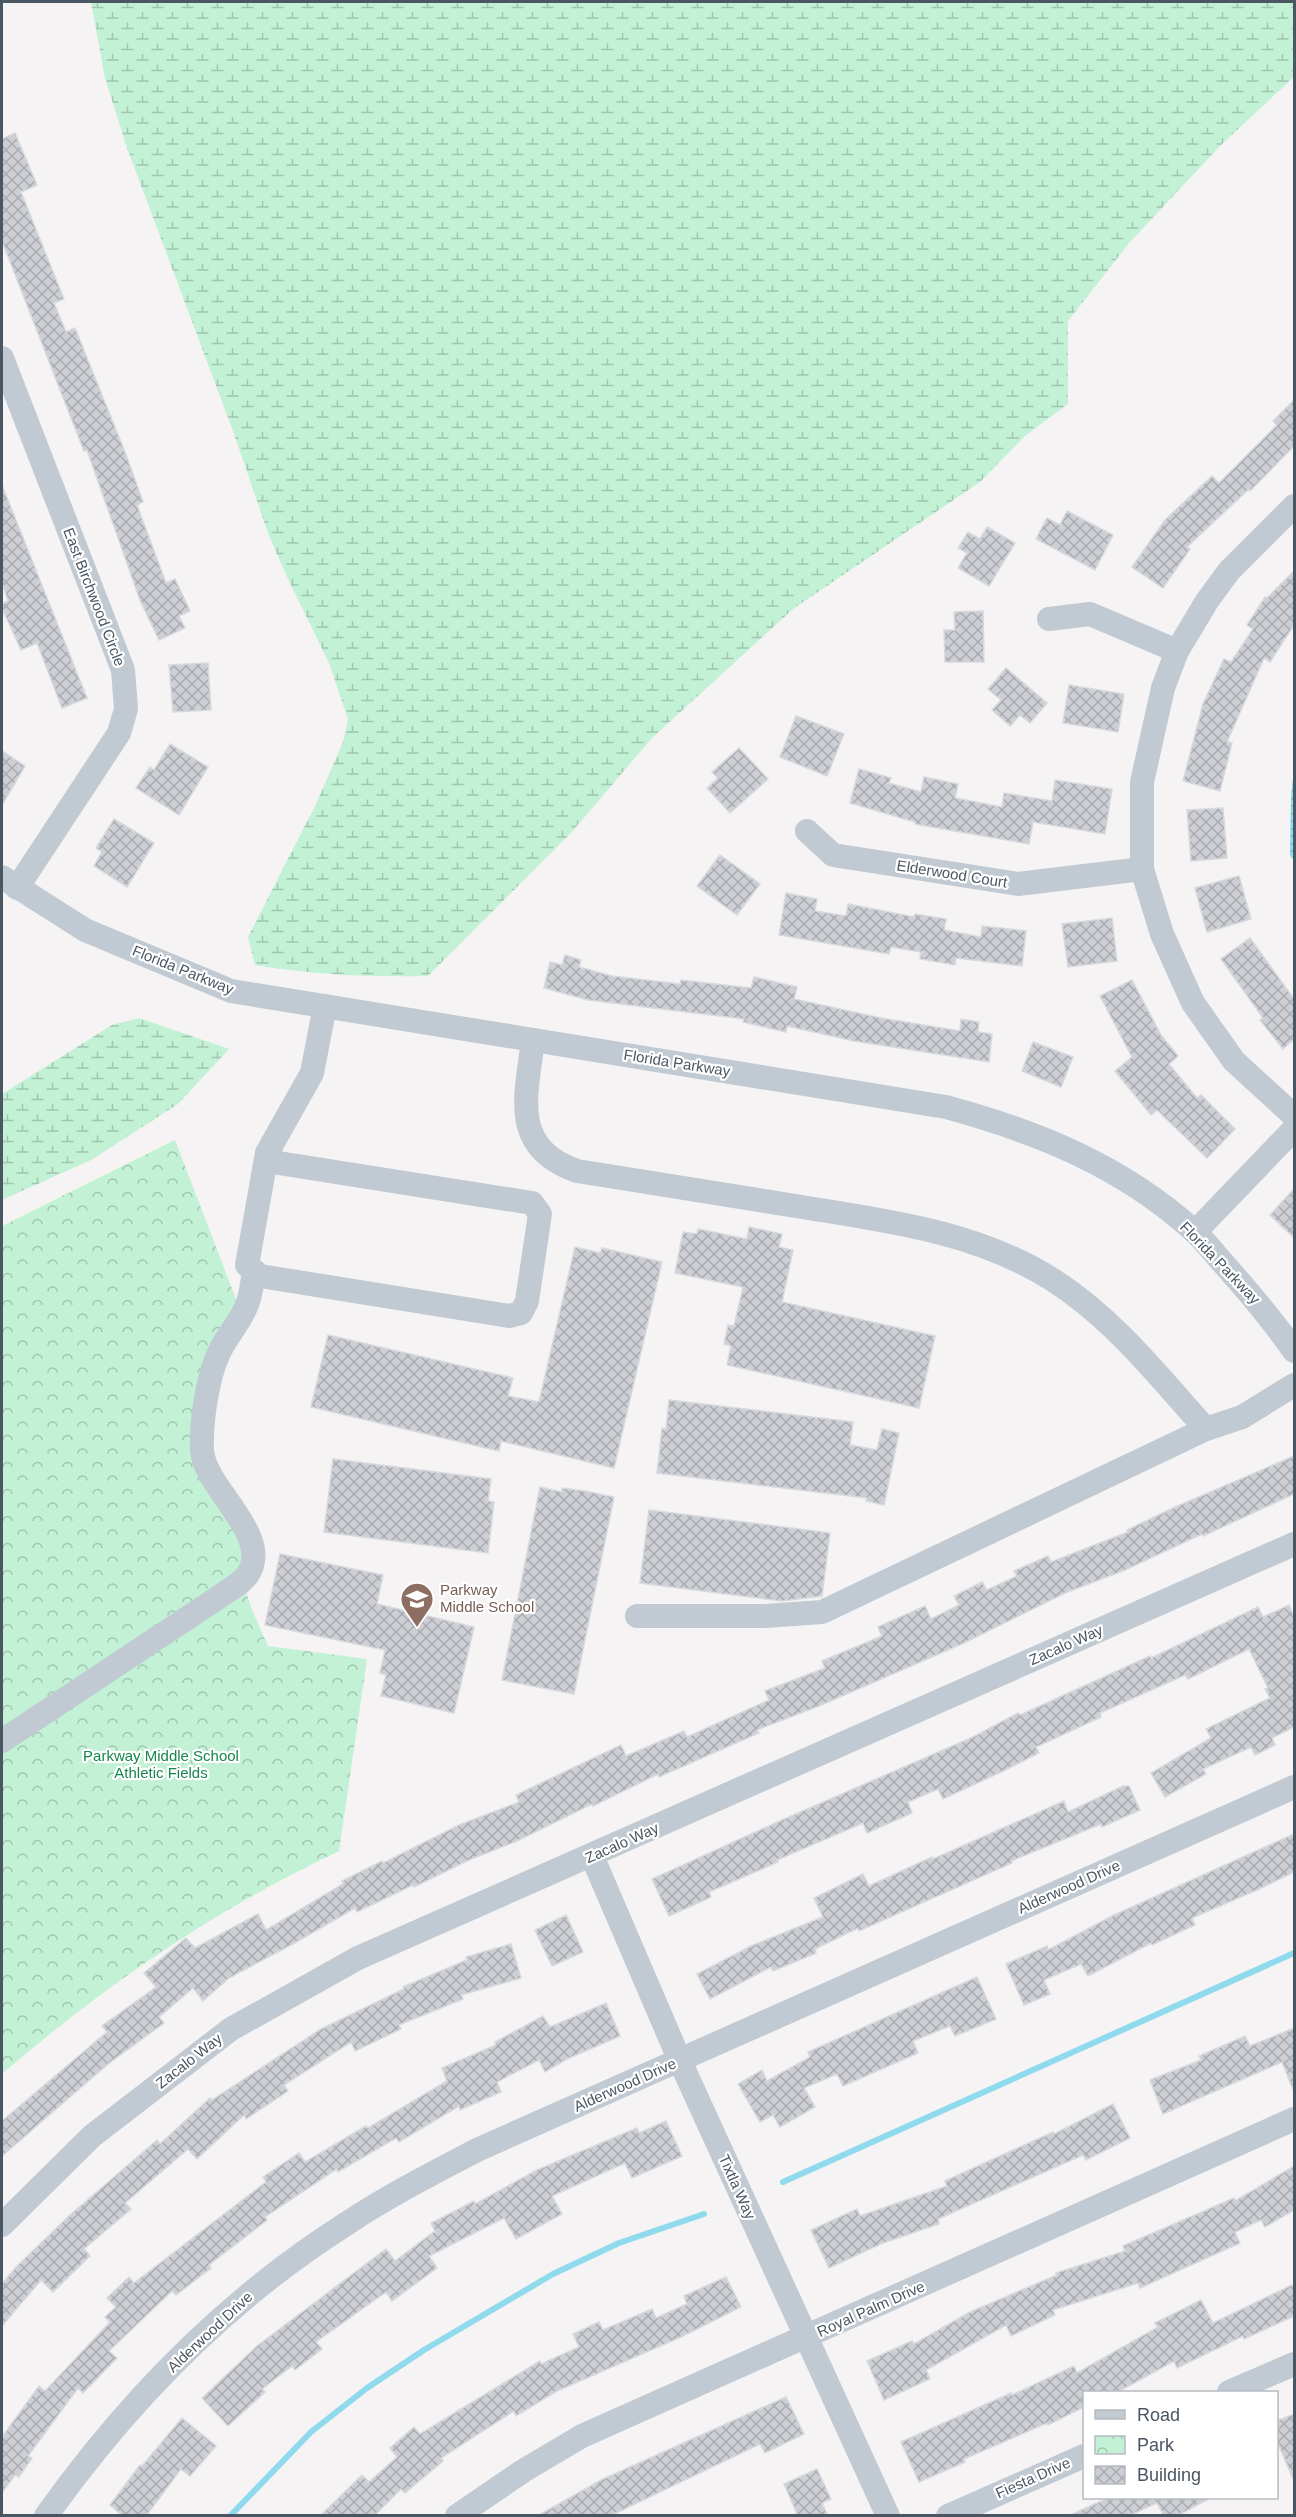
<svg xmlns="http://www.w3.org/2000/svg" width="1296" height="2517" viewBox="0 0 1296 2517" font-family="Arial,sans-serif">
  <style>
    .wetland { fill: url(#wetland-marsh) }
    .park { fill: url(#park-crowns) }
    .water { fill: url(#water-rules) }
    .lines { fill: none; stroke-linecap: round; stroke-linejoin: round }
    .stream { stroke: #90daee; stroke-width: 6 }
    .building { fill: url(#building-cross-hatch); stroke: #d7d9de; stroke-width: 1.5 }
    .minor { stroke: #c1cad2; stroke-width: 24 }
    .labels { text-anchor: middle; stroke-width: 4.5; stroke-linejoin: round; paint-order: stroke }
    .street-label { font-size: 15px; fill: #4a5661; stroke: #fff }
    .education-label { font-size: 15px; fill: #785e54; stroke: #fff; text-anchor: start }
    .park-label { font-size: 15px; fill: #17864f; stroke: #fff }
  </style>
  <defs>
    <pattern id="wetland-marsh" width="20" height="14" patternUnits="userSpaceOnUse" patternTransform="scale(1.5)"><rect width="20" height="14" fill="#c3f1d5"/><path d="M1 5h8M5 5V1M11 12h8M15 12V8" fill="none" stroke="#a0c6b0"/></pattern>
    <pattern id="park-crowns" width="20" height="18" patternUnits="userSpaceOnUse" patternTransform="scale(1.5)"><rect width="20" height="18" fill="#c3f1d5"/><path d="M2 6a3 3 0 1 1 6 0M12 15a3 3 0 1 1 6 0" fill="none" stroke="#a0c6b0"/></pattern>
    <pattern id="water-rules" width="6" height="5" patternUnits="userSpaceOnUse" patternTransform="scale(1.5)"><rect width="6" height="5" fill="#90daee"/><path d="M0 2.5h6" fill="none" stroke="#78b4c4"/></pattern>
    <pattern id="building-cross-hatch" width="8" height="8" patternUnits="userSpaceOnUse" patternTransform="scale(1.5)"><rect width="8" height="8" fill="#cdcfd5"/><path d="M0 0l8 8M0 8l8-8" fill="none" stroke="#a8abb0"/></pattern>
  </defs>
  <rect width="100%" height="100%" fill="#f5f3f3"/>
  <!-- wetland -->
  <g class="wetland">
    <path d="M91 2H1294V77L1221 145 1130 242 1068 321V404L1025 436 980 482 793 609 652 738 571 833 428 976C369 977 313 975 255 965L248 937 315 806 343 742 348 719 329 663 288 579 269 536 233 431 127 148 105 78Z"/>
    <polygon points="139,1018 229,1049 178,1104 91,1160 2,1200 2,1094 112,1025"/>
  </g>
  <!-- park -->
  <path class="park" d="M175 1140 239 1307 196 1454C212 1481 257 1542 240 1573L252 1610 268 1646 367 1659 339 1851C216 1909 105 1985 2 2074V1226Z"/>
  <!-- water -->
  <polygon class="water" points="1294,769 1294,860 1290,856 1291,795"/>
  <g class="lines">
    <!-- stream -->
    <g class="stream">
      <polyline points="783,2182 1294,1953"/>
      <polyline points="230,2516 311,2432 367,2388 424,2350 553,2274 619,2243 704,2214"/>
    </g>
  </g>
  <!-- building -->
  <g class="building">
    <polygon points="15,133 37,185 21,192 64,299 54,303 66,332 75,328 125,452 143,502 137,505 166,583 175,579 190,611 179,616 185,628 159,640 140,600 87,450 84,451 2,241 2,139"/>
    <polygon points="1294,400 1294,446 1250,491 1249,489 1187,547 1190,549 1163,588 1132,567 1165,520 1212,476 1219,483 1277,425 1273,421"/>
    <polygon points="2,485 87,698 62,708 37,643 21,650 2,608 2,604 8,601 2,583"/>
    <polygon points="1067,511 1113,535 1095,570 1036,539 1047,518 1060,525"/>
    <polygon points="987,527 1015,543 989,586 958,568 967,553 958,548 968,532 980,539"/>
    <polygon points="1294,571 1294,625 1270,662 1264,658 1227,742 1232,743 1220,791 1183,781 1203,704 1224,659 1231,662 1253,629 1247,625 1265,597 1267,598"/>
    <polygon points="983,611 984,662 945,662 944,630 955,630 954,612"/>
    <polygon points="208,663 211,710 173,712 169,665"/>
    <polygon points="1006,668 1047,703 1030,723 1020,715 1010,726 992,710 1001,700 988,689"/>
    <polygon points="1069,685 1124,694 1118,732 1063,723"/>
    <polygon points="796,716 844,734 827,776 780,757"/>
    <polygon points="170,744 208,767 179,815 136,788 150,767 154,770"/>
    <polygon points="739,748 768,779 730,813 707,788 718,778 712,772"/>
    <polygon points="2,751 25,766 2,805"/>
    <polygon points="859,769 891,778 889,783 921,792 924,777 958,784 955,798 1002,807 1004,793 1052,801 1055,780 1112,789 1105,834 1033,822 1029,844 915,824 915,822 850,803"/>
    <polygon points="1223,808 1227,858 1191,861 1187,810"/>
    <polygon points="114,819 154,843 127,887 94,866 102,852 96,848"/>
    <polygon points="720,855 760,884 737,915 697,886"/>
    <polygon points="1239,876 1251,919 1207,932 1195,888"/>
    <polygon points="786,893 817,899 815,911 846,916 848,904 914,917 915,914 946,919 944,930 981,937 982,926 1026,931 1022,966 956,958 955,965 920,959 921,952 891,947 889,954 779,935"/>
    <polygon points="1112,918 1117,961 1068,967 1062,924"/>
    <polygon points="1250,938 1294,999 1294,1039 1283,1049 1260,1020 1263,1018 1221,959"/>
    <polygon points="565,955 581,960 579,967 612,976 680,984 681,980 751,988 754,977 797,987 794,999 881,1018 960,1031 961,1019 979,1022 978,1032 992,1034 989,1062 854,1041 787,1026 786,1032 743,1022 744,1019 588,1000 544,988 550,962 562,965"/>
    <polygon points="1132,980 1161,1035 1178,1056 1169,1064 1197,1098 1201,1095 1235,1129 1207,1158 1157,1110 1151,1115 1115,1071 1132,1057 1100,996"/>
    <polygon points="1033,1042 1073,1057 1061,1087 1022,1071"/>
    <polygon points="1294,1189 1294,1238 1270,1215"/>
    <polygon points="749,1227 782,1234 779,1247 793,1250 782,1302 935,1336 919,1408 727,1365 731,1346 724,1344 728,1325 734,1326 743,1287 675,1273 683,1232 697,1234 698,1229 747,1239"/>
    <polygon points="575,1247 600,1253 602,1248 662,1262 614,1468 501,1441 499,1451 311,1407 328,1335 513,1378 508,1396 539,1402"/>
    <polygon points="669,1400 853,1422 850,1445 877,1450 882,1429 899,1433 884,1505 866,1501 867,1498 657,1473 662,1428 666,1429"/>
    <polygon points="1294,1456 1294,1494 1203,1536 1202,1534 1125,1570 1065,1593 964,1643 819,1706 757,1730 759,1733 659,1777 658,1774 593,1806 592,1804 517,1841 469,1860 414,1887 413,1885 357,1912 355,1908 293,1944 229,1978 203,2001 193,1988 159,2017 164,2023 108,2064 2,2156 2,2121 107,2032 102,2026 156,1987 144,1973 186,1938 195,1948 258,1914 266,1930 343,1884 342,1881 382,1861 383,1863 459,1825 519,1802 516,1795 621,1745 626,1756 684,1731 687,1737 769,1700 765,1691 825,1668 822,1661 882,1636 878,1627 925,1606 931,1619 959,1605 954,1596 982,1582 987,1590 1017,1576 1014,1571 1048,1556 1051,1562 1128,1532 1127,1530 1173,1508"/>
    <polygon points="333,1459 491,1479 488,1501 494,1502 488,1553 324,1532"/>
    <polygon points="540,1487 562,1492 562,1488 585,1491 614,1497 574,1694 502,1680"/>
    <polygon points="649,1510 830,1533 822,1596 782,1601 640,1583"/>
    <polygon points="280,1554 383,1575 377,1604 474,1627 454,1713 381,1696 386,1675 380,1673 385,1650 265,1625"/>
    <polygon points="1289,1605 1294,1616 1294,1727 1272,1738 1275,1745 1255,1755 1251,1747 1203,1769 1206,1774 1165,1797 1151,1773 1211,1738 1206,1729 1270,1698 1265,1689 1268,1688 1249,1649 1188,1679 1185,1675 1100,1713 1101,1717 1036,1747 1039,1753 1001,1772 943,1799 938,1789 908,1802 912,1813 867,1833 863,1823 777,1860 778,1862 709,1892 711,1897 669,1916 652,1879 782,1820 973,1737 1018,1713 1020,1715 1150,1656 1151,1658 1258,1607 1263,1617"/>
    <polygon points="1123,1786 1129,1786 1140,1810 1102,1827 1101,1824 1011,1861 1012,1863 859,1931 858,1928 815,1949 816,1953 773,1971 771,1967 710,1999 697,1974 751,1946 823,1917 814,1898 863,1874 869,1886 932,1857 933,1859 1064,1801 1068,1812"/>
    <polygon points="1294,1834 1294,1872 1257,1890 1192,1918 1195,1925 1152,1945 1151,1943 1088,1976 1081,1964 1044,1980 1050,1994 1024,2005 1006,1964 1047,1946 1048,1950 1112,1916"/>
    <polygon points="566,1915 583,1952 552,1966 535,1930"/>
    <polygon points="511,1944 521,1978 461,1995 463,1999 399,2025 401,2029 355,2051 351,2042 284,2085 288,2091 246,2119 244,2115 197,2159 188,2149 125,2203 131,2209 84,2249 90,2256 53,2292 41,2280 2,2326 2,2284 16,2267 70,2215 157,2140 160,2144 210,2098 212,2100 321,2029 404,1989 403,1987 467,1960 466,1957"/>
    <polygon points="977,1977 996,2019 955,2036 950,2026 913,2041 918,2053 843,2086 837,2074 804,2088 815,2107 780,2127 773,2115 760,2122 738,2084 762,2070 767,2081 810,2057 808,2052"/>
    <polygon points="606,2003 620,2036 567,2059 545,2072 539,2060 497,2082 501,2092 460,2110 459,2106 399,2142 396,2138 338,2172 337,2169 265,2217 267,2220 209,2265 211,2268 176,2295 172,2291 109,2351 117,2358 83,2393 78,2388 28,2456 32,2458 19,2477 15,2475 2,2493 2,2437 39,2386 45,2391 110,2322 105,2317 116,2307 107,2298 129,2277 134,2283 266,2182 263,2177 299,2153 305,2162 366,2126 368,2128 447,2081 442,2068 496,2045 495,2042 543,2016 550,2027"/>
    <polygon points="1294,2028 1294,2092 1282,2062 1163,2114 1150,2080 1201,2060 1199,2056 1245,2036 1250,2046"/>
    <polygon points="1113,2104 1130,2138 1086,2160 1083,2155 938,2219 939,2224 883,2243 829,2268 811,2230 857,2209 860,2216 947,2186 945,2181 1053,2132 1054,2134"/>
    <polygon points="666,2121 682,2156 632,2178 625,2163 552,2196 562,2214 516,2239 504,2218 429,2256 437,2268 392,2301 386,2292 316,2342 322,2349 295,2370 292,2366 262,2389 265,2392 228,2426 202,2398 257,2346 386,2249 395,2261 435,2231 431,2223 474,2201 475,2204 537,2170 637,2128 639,2133"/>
    <polygon points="1294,2166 1294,2210 1265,2227 1261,2220 1235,2232 1240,2243 1140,2288 1138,2283 1053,2310 1055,2315 1011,2336 1006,2325 926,2370 930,2379 884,2400 867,2361 912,2341 914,2344 970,2312 1057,2275 1056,2273 1125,2251 1123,2246 1234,2198 1235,2201"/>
    <polygon points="726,2277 741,2307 681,2337 557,2391 516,2416 514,2411 441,2458 443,2461 405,2493 401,2489 374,2516 320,2516 362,2475 369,2482 397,2457 390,2448 414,2427 420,2434 540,2361 541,2364 579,2347 573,2334 599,2322 603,2330 652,2309 656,2318 687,2304 684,2296"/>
    <polygon points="1294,2284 1294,2316 1244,2339 1243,2336 1177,2368 1174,2361 1118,2392 1084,2392 1084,2407 1048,2425 1047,2423 964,2459 965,2462 919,2482 901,2442 1011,2393 1012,2395 1074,2366 1077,2373 1158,2327 1155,2323 1201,2300 1213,2323"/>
    <polygon points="786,2397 804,2434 765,2453 760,2444 610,2516 537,2516 603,2479"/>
    <polygon points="1294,2414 1294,2481 1276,2439 1276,2421"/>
    <polygon points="182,2418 216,2446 190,2476 181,2469 146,2516 123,2516 110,2505 140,2465 142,2466"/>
    <polygon points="817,2469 831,2499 822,2503 828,2516 798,2516 784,2484"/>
    <polygon points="1108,2498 1210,2498 1177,2516 1164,2516 1157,2503 1128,2516 1068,2516"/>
  </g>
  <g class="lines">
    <!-- minor -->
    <g class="minor">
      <polyline points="2,358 123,670 126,709 119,733 17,888"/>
      <polyline points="1294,506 1229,571 1207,601 1177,651 1163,688 1142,782 1142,869 1162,934 1193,1003 1234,1061 1294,1116"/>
      <polyline points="1049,619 1090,614 1177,651"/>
      <polyline points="807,831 833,855 1018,884 1142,869"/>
      <path d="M2 877 85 930 231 991 946 1107C1038 1132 1122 1166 1194 1231 1204 1240 1213 1252 1222 1262 1248 1291 1272 1319 1294 1351"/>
      <path d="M533 1040C526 1097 510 1147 577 1171 652 1183 727 1195 802 1207 888 1221 978 1232 1053 1280 1114 1319 1158 1376 1206 1429"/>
      <polyline points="266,1161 532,1203 540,1214 527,1301 521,1313 509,1316 260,1276 247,1265 267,1153 312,1073 325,1006"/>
      <polyline points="1195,1232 1294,1129"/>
      <polyline points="637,1616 765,1616 822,1612 1206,1429 1242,1417 1294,1385"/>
      <path d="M2 1741 216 1599C225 1592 242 1584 248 1574 273 1535 204 1488 202 1450 201 1422 207 1380 218 1355 225 1338 239 1324 246 1307 251 1297 252 1283 254 1271"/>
      <polyline points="592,1856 680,2061 888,2516"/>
      <polyline points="2,2225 92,2136 231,2029 358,1958 1294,1544"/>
      <polyline points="1229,2392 1294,2364"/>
      <path d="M46 2516C127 2402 228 2299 346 2224 388 2196 433 2173 477 2150L1294 1787"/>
      <polyline points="457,2516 523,2471 582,2436 1294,2119"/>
      <polyline points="948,2516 1084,2456"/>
    </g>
  </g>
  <!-- icons -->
  <defs>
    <symbol id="school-pin" viewBox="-11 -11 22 30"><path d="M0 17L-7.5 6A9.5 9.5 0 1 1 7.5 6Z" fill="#8d6e63" stroke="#fff"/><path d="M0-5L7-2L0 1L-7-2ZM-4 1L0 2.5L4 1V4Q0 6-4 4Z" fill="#fff"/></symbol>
  </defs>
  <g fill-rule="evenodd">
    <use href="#school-pin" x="398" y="1580" width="38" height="52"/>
  </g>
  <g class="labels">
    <!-- street labels -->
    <g class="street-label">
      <text transform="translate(94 597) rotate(69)" y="5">East Birchwood Circle</text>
      <text transform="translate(952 874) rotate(9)" y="5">Elderwood Court</text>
      <text transform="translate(183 970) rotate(22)" y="5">Florida Parkway</text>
      <text transform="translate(677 1063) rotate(9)" y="5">Florida Parkway</text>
      <text transform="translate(1220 1263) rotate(46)" y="5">Florida Parkway</text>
      <text transform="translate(1066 1645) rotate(-24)" y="5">Zacalo Way</text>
      <text transform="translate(622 1843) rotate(-24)" y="5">Zacalo Way</text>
      <text transform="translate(1069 1887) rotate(-24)" y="5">Alderwood Drive</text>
      <text transform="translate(189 2061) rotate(-38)" y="5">Zacalo Way</text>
      <text transform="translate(625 2085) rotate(-24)" y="5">Alderwood Drive</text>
      <text transform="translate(737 2187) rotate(66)" y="5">Tixtla Way</text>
      <text transform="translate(871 2309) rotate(-24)" y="5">Royal Palm Drive</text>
      <text transform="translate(210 2332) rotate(-43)" y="5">Alderwood Drive</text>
      <text transform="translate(1033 2478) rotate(-24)" y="5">Fiesta Drive</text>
    </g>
    <!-- education labels -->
    <g class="education-label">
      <text x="440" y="1595">Parkway<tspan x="440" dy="17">Middle School</tspan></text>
    </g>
    <!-- park labels -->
    <g class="park-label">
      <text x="161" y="1761">Parkway Middle School<tspan x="161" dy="17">Athletic Fields</tspan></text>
    </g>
  </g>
  <!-- border -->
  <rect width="1296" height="2517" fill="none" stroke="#4a5661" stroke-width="6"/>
  <!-- legend -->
  <rect x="1083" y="2391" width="195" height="108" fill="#ffffff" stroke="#b7bbc0" stroke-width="1.5"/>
  <rect x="1095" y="2410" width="30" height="9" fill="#c1cad2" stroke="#b7bbc0" stroke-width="1.5"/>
  <text x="1137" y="2421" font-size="18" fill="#4a5661">Road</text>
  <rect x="1095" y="2436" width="30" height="18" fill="url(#park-crowns)" stroke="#b7bbc0" stroke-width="1.5"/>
  <text x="1137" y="2451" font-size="18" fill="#4a5661">Park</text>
  <rect x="1095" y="2466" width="30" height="18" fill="url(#building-cross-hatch)" stroke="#b7bbc0" stroke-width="1.5"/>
  <text x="1137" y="2481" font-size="18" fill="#4a5661">Building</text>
</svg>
